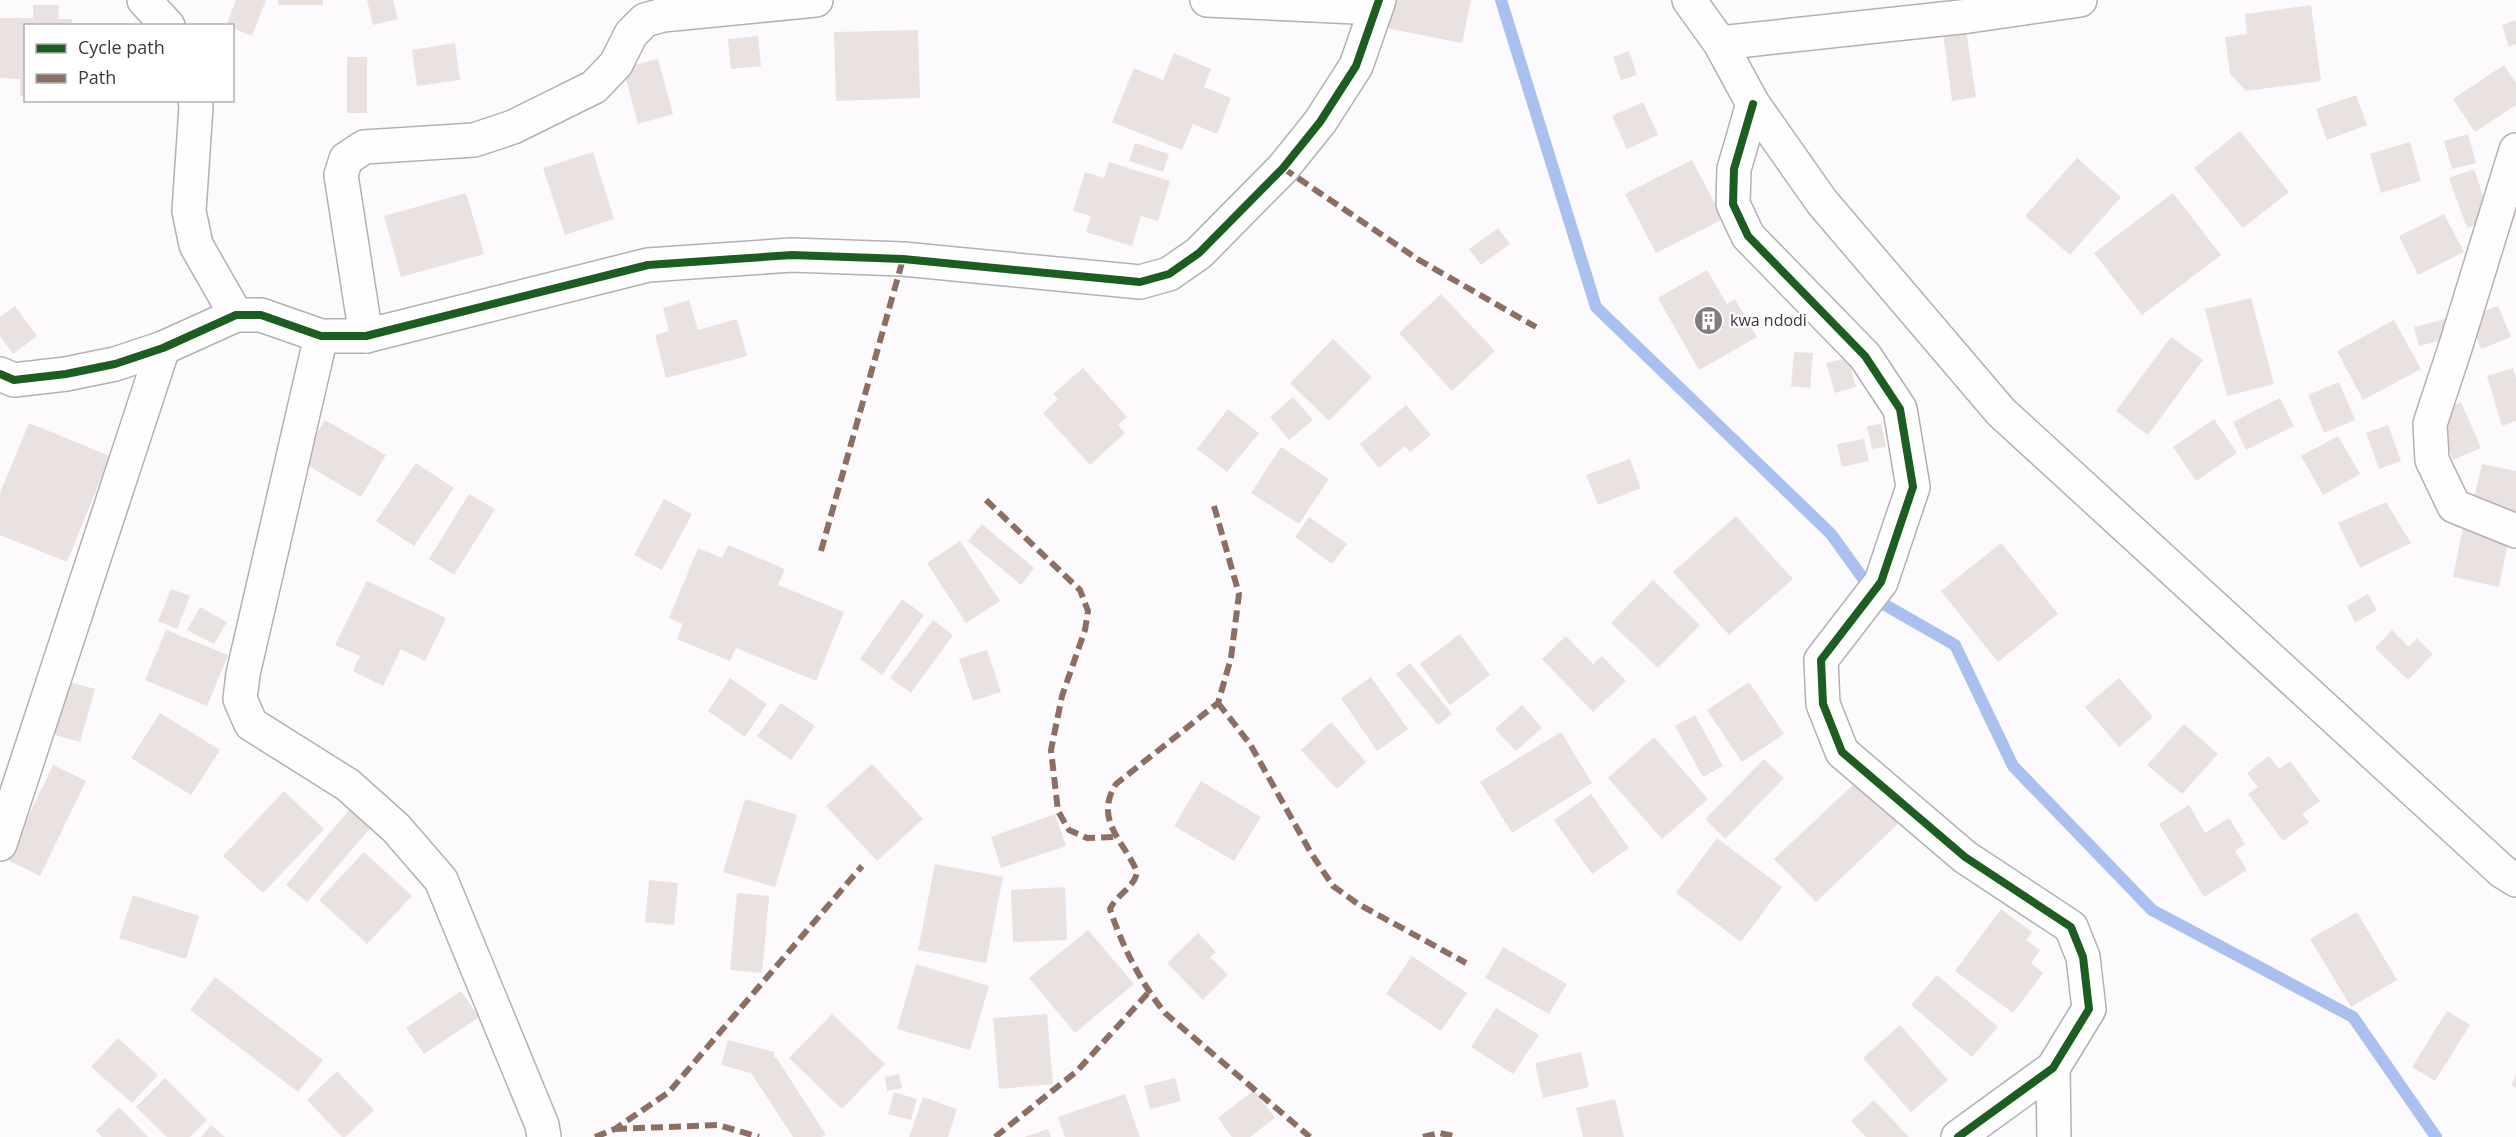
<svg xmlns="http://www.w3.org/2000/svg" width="2516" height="1137" viewBox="0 0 2516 1137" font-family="'Open Sans',sans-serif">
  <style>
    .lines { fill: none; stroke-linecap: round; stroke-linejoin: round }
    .stream { stroke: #aac1ef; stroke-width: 12 }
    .building { fill: #e9e2e1 }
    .minor-casing { stroke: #b4afb4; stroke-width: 36 }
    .tertiary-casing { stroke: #b4afb4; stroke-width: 36 }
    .minor { stroke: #fffeff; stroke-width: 33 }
    .tertiary { stroke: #fffeff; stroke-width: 33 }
    .quiet { stroke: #8d6e63; stroke-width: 6; stroke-dasharray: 12 6; stroke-linecap: butt }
    .cycleway-casing { stroke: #fff; stroke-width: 11 }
    .cycleway { stroke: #1b5e20; stroke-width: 8 }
    .labels { text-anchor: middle; stroke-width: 4.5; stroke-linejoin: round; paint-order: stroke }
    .poi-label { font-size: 16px; fill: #3f3640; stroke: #fff; text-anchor: start }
  </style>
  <rect width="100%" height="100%" fill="#fdfafd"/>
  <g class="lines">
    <!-- stream -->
    <polyline class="stream" points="1501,0 1596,307 1831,534 1880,602 1955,645 2013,766 2152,910 2353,1017 2436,1137"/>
  </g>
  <!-- building -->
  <g class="building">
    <polygon points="236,0 266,0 252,36 232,28 232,26 226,26"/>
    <rect x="278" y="0" width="45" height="5"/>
    <polygon points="367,0 393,0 398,19 373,25"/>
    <polygon points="1387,0 1471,0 1462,43 1381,27"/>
    <polygon points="33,5 59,5 58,19 72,19 72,26 26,26 26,96 20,96 20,79 0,78 0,18 33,18"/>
    <polygon points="2311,5 2321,81 2246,91 2230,74 2225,37 2247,34 2245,14"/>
    <polygon points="2516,20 2516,44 2509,47 2502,25"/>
    <polygon points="918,30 920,98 836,101 834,32"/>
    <polygon points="1966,30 1976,97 1952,101 1943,33"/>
    <polygon points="758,36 761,66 731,69 728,39"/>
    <polygon points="455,43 460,80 417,86 412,50"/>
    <polygon points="1629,51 1637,75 1621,80 1613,57"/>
    <polygon points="1174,53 1211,69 1204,87 1231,98 1217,134 1193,124 1182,150 1112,122 1134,68 1163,80"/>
    <rect x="347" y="57" width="20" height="56"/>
    <polygon points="658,59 673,114 638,124 623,68"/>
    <polygon points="2504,65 2516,83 2516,105 2475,132 2453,99"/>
    <polygon points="2356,95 2367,125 2327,140 2316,109"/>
    <polygon points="1643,102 1658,135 1627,149 1612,116"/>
    <polygon points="2240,131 2289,192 2243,228 2194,168"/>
    <polygon points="2468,134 2476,163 2452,169 2444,141"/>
    <polygon points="2410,142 2421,181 2381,193 2370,154"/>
    <polygon points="1135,143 1169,154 1163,172 1129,161"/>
    <polygon points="593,152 614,219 565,235 543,168"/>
    <polygon points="2077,158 2121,197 2070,255 2025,216"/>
    <polygon points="1692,160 1723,219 1656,253 1625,194"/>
    <polygon points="1109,162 1170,181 1158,221 1141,216 1132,246 1086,232 1091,216 1073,211 1085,172 1104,178"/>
    <polygon points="2474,169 2491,219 2467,228 2449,178"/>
    <polygon points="466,193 484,254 401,277 384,216"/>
    <polygon points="2173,193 2221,255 2142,315 2094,253"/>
    <polygon points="2444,214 2464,252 2418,275 2399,236"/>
    <polygon points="1498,228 1510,244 1481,265 1469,249"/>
    <polygon points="1707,270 1727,304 1735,299 1757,337 1699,370 1658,298"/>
    <polygon points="1441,294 1495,351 1452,391 1399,333"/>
    <polygon points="2251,298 2274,384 2227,396 2205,309"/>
    <polygon points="689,300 698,330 737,319 747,356 666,378 655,335 669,331 663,308"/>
    <polygon points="15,306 37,336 13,354 0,336 0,317"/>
    <polygon points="2498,306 2511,337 2481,349 2469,317"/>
    <polygon points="2449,318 2454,337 2419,346 2414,327"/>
    <polygon points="2394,320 2421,369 2363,400 2337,351"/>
    <polygon points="2171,337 2203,360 2148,435 2116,411"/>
    <polygon points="1333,339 1372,377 1329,421 1290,383"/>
    <polygon points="1794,352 1813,353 1810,388 1791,386"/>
    <polygon points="1848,358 1856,387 1835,393 1826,363"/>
    <polygon points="1083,368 1127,417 1118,425 1125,433 1090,465 1043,413 1058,399 1053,394"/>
    <polygon points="2513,368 2516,378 2516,421 2502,426 2487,376"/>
    <polygon points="2339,382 2355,420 2324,433 2308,395"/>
    <polygon points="1293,397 1313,420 1289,440 1270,417"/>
    <polygon points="2280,398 2294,426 2246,450 2233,422"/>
    <polygon points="2461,402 2481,448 2453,460 2433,415"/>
    <polygon points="1406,405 1431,435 1410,452 1405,446 1379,468 1360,444"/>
    <polygon points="1228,409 1259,433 1227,472 1197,449"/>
    <polygon points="2214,419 2237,453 2196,481 2173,447"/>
    <polygon points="325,420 386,455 361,497 300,461"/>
    <polygon points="29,423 110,456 67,562 0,535 0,493"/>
    <polygon points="1881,424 1886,447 1872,449 1867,426"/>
    <polygon points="2388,425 2401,461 2379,469 2366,433"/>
    <polygon points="2338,436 2360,474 2323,495 2301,456"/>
    <polygon points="1864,439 1869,461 1842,467 1837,444"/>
    <polygon points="1281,447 1329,479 1299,524 1251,493"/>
    <polygon points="1630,459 1641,488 1598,505 1586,475"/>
    <polygon points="416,463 454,488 414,546 376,521"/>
    <polygon points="2482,464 2516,471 2516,511 2473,502"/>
    <polygon points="469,494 495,509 454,575 429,559"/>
    <polygon points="664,499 692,514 662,570 634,555"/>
    <polygon points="2386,502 2411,543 2360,568 2338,523"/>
    <polygon points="1736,516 1793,579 1729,635 1673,572"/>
    <polygon points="1309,517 1347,544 1332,564 1295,537"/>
    <polygon points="982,524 1034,568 1021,585 968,541"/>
    <polygon points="2463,528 2509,537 2499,587 2453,577"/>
    <polygon points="960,541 1000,601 966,623 927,563"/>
    <polygon points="2001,543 2058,614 1998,662 1941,591"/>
    <polygon points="728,545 785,569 778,585 844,612 816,681 736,648 730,661 677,639 683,624 669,618 698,548 722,558"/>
    <polygon points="1653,580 1700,625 1658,668 1611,623"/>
    <polygon points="367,581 446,618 425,661 401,649 383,686 353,671 360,656 335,645"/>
    <polygon points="171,589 190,596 177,629 158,621"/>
    <polygon points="2368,594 2377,610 2355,623 2347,606"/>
    <polygon points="902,599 924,615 882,675 860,659"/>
    <polygon points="200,607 227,622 214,644 187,630"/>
    <polygon points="933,620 953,635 911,693 890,678"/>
    <polygon points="166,630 228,655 207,706 145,680"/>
    <polygon points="2392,630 2409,647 2417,638 2433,654 2408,680 2375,648"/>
    <polygon points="1460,634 1490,675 1450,705 1420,664"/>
    <polygon points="1566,636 1593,664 1602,656 1626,681 1593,712 1542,659"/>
    <polygon points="987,650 1001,692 973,701 959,659"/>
    <polygon points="1410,663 1452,714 1438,725 1396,674"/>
    <polygon points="1371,677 1408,729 1377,751 1341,698"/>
    <polygon points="730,678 767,704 745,737 708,711"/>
    <polygon points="2119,678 2153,717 2119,747 2085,707"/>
    <polygon points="67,681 95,689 80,742 51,734"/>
    <polygon points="1749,682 1784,734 1742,762 1707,710"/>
    <polygon points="781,703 815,726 791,760 757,736"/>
    <polygon points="1522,705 1542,728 1516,751 1495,729"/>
    <polygon points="160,713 220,750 191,795 131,758"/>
    <polygon points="1695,715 1723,766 1703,777 1675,726"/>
    <polygon points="1331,722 1366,762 1337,789 1301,750"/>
    <polygon points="2184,724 2218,754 2182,794 2147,765"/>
    <polygon points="1561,732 1592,783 1512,833 1480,782"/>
    <polygon points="1654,737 1708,799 1662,839 1608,778"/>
    <polygon points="2269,756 2279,769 2290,761 2320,801 2302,814 2309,822 2283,841 2248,794 2258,787 2247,773"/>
    <polygon points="1764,759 1784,778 1725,839 1705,819"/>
    <polygon points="872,764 923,819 877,861 826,806"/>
    <polygon points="53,765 86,781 40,876 7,860"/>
    <polygon points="1201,781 1261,817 1234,861 1174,826"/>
    <polygon points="1857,781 1898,824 1816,902 1774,859"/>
    <polygon points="284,791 324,829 263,893 223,856"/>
    <polygon points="1591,794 1629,848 1592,874 1554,820"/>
    <polygon points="745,799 797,815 775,887 723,872"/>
    <polygon points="2189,805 2205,833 2229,818 2245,844 2235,851 2247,870 2204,897 2159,824"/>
    <polygon points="350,809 372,826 307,902 286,885"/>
    <polygon points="1055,814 1066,846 1001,868 991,837"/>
    <polygon points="1717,838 1782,887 1741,942 1676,893"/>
    <polygon points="364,852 412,896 367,944 319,900"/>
    <polygon points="935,864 1003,877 986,963 918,950"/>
    <polygon points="649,880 678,883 674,925 645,922"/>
    <polygon points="1065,887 1067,940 1013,942 1011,890"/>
    <polygon points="737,893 769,896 762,973 730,970"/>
    <polygon points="133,895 199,916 186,959 119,938"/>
    <polygon points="2001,909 2032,932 2026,940 2040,950 2031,963 2043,973 2013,1013 1955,971"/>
    <polygon points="2357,912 2397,980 2351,1007 2310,939"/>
    <polygon points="1088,930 1134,984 1075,1033 1029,978"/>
    <polygon points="1198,933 1216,952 1210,957 1228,975 1203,1000 1167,963"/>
    <polygon points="1503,947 1567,984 1549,1014 1485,978"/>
    <polygon points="1412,956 1467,993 1441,1031 1386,994"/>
    <polygon points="916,964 989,986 970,1050 897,1029"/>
    <polygon points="1937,975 1998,1027 1972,1057 1911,1005"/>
    <polygon points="215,977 323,1060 298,1092 190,1010"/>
    <polygon points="461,991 479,1017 424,1054 406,1028"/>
    <polygon points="1496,1008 1539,1035 1513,1074 1471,1047"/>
    <polygon points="2447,1011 2470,1025 2435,1081 2412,1067"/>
    <polygon points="832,1014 885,1064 842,1109 789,1058"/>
    <polygon points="1047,1014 1053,1084 999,1089 993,1018"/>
    <polygon points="1900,1025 1948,1080 1911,1112 1863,1058"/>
    <polygon points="118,1038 158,1075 132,1103 91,1067"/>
    <polygon points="728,1040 775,1052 773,1059 776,1057 826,1135 822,1137 793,1137 751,1073 721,1065"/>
    <polygon points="1581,1052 1589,1087 1543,1098 1535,1063"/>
    <polygon points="337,1071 374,1110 345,1137 342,1137 307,1100"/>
    <polygon points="899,1074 902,1088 887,1091 885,1077"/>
    <polygon points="2516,1075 2516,1088 2511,1085"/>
    <polygon points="165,1078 207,1120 190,1137 167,1137 136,1107"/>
    <polygon points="1175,1078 1181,1101 1150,1109 1144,1086"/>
    <polygon points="1254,1090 1275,1118 1250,1137 1232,1137 1218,1118"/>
    <polygon points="894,1092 917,1099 911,1120 888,1114"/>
    <polygon points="1125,1094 1140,1137 1065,1137 1058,1117"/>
    <polygon points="923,1097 957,1109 948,1137 909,1137"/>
    <polygon points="1615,1099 1624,1137 1583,1137 1576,1108"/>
    <polygon points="1874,1100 1909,1137 1866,1137 1851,1121"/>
    <polygon points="119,1107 148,1137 102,1137 96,1131"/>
    <polygon points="211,1125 225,1137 201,1137"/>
    <polygon points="1048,1129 1051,1137 1024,1137"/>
  </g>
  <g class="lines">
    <defs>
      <g id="minor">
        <polyline points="144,0 168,26"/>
        <polyline points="1207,0 1376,8"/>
        <polyline points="1720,43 1969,16 2080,0"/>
        <polyline points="195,100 196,107 189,211 196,245 236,315"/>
        <polyline points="1753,104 1734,169 1733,204 1748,236 1865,356 1900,409 1913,487 1881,582 1821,660 1823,704 1842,752 1965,857 2071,927 2083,957 2089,1009 2053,1068 1958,1137"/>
        <polyline points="2516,150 2456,345 2430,424 2432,460 2454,506 2516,531"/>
        <polyline points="321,336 243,674 240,699 251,724 348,785 396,828 441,880 542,1125 544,1137"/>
        <polyline points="366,336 341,175 346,159 364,147 474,140 513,127 594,87 616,64 631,34 645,20 663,15 816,0"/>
        <polyline points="0,374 14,380 66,374 115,364 163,348 236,315 261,315 321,336 366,336 648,265 792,255 903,259 1140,282 1169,274 1199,253 1283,168 1320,122 1356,66 1379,0"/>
        <polyline points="0,844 163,348"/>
        <polyline points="2053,1068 2054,1137"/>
      </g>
      <polyline id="tertiary" points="1689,0 1720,43 1753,104 1822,202 2001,412 2503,872 2516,880"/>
    </defs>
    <!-- minor casing -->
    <use href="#minor" class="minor-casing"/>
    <!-- tertiary casing -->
    <use href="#tertiary" class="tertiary-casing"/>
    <!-- minor -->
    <use href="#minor" class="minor"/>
    <!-- tertiary -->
    <use href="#tertiary" class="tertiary"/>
    <!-- quiet -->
    <g class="quiet">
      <polyline points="1283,168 1419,260 1536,327"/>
      <polyline points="986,500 1080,590 1088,611 1085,630 1062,696 1051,750 1058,811 1069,830 1087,838 1114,837"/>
      <path d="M1214 506 1239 594 1231 658 1218 703 1116 784C1093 820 1125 842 1137 872 1135 887 1116 895 1110 909 1122 946 1141 983 1165 1013L1310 1137"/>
      <polyline points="821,551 903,259"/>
      <polyline points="1218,703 1250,744 1311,853 1333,886 1358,904 1466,963"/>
      <polyline points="615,1129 718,1125 759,1137"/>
      <polyline points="595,1137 615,1129 669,1092 862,866"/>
      <polyline points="995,1137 1077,1071 1149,992"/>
      <polyline points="1423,1137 1439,1133 1458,1137"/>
    </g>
    <defs>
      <g id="cycleway">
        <polyline points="1753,104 1734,169 1733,204 1748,236 1865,356 1900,409 1913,487 1881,582 1821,660 1823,704 1842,752 1965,857 2071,927 2083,957 2089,1009 2053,1068 1958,1137"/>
        <polyline points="0,374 14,380 66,374 115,364 163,348 236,315 261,315 321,336 366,336 648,265 792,255 903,259 1140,282 1169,274 1199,253 1283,168 1320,122 1356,66 1379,0"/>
      </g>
    </defs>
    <!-- cycleway casing -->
    <use href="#cycleway" class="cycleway-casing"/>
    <!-- cycleway -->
    <use href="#cycleway" class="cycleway"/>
  </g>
  <!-- icons -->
  <defs>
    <symbol id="building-disc" viewBox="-11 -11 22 22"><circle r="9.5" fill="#827b82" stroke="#fff"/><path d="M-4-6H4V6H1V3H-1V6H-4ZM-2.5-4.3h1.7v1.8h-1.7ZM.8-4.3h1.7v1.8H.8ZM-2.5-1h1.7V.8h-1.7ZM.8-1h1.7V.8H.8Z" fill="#fff"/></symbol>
  </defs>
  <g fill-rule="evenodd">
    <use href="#building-disc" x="1692" y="304" width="33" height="33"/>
  </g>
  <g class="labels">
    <!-- poi labels -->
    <g class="poi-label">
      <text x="1730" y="326">kwa ndodi</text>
    </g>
  </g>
  <!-- legend -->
  <rect x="24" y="24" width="210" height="78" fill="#ffffff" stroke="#b2afb3" stroke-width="1.5"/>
  <rect x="36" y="44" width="30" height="9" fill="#1b5e20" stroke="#b2afb3" stroke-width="1.5"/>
  <text x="78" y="54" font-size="18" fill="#3f3640">Cycle path</text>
  <rect x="36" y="74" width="30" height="9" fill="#8d6e63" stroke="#b2afb3" stroke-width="1.5"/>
  <text x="78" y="84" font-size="18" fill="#3f3640">Path</text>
</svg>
